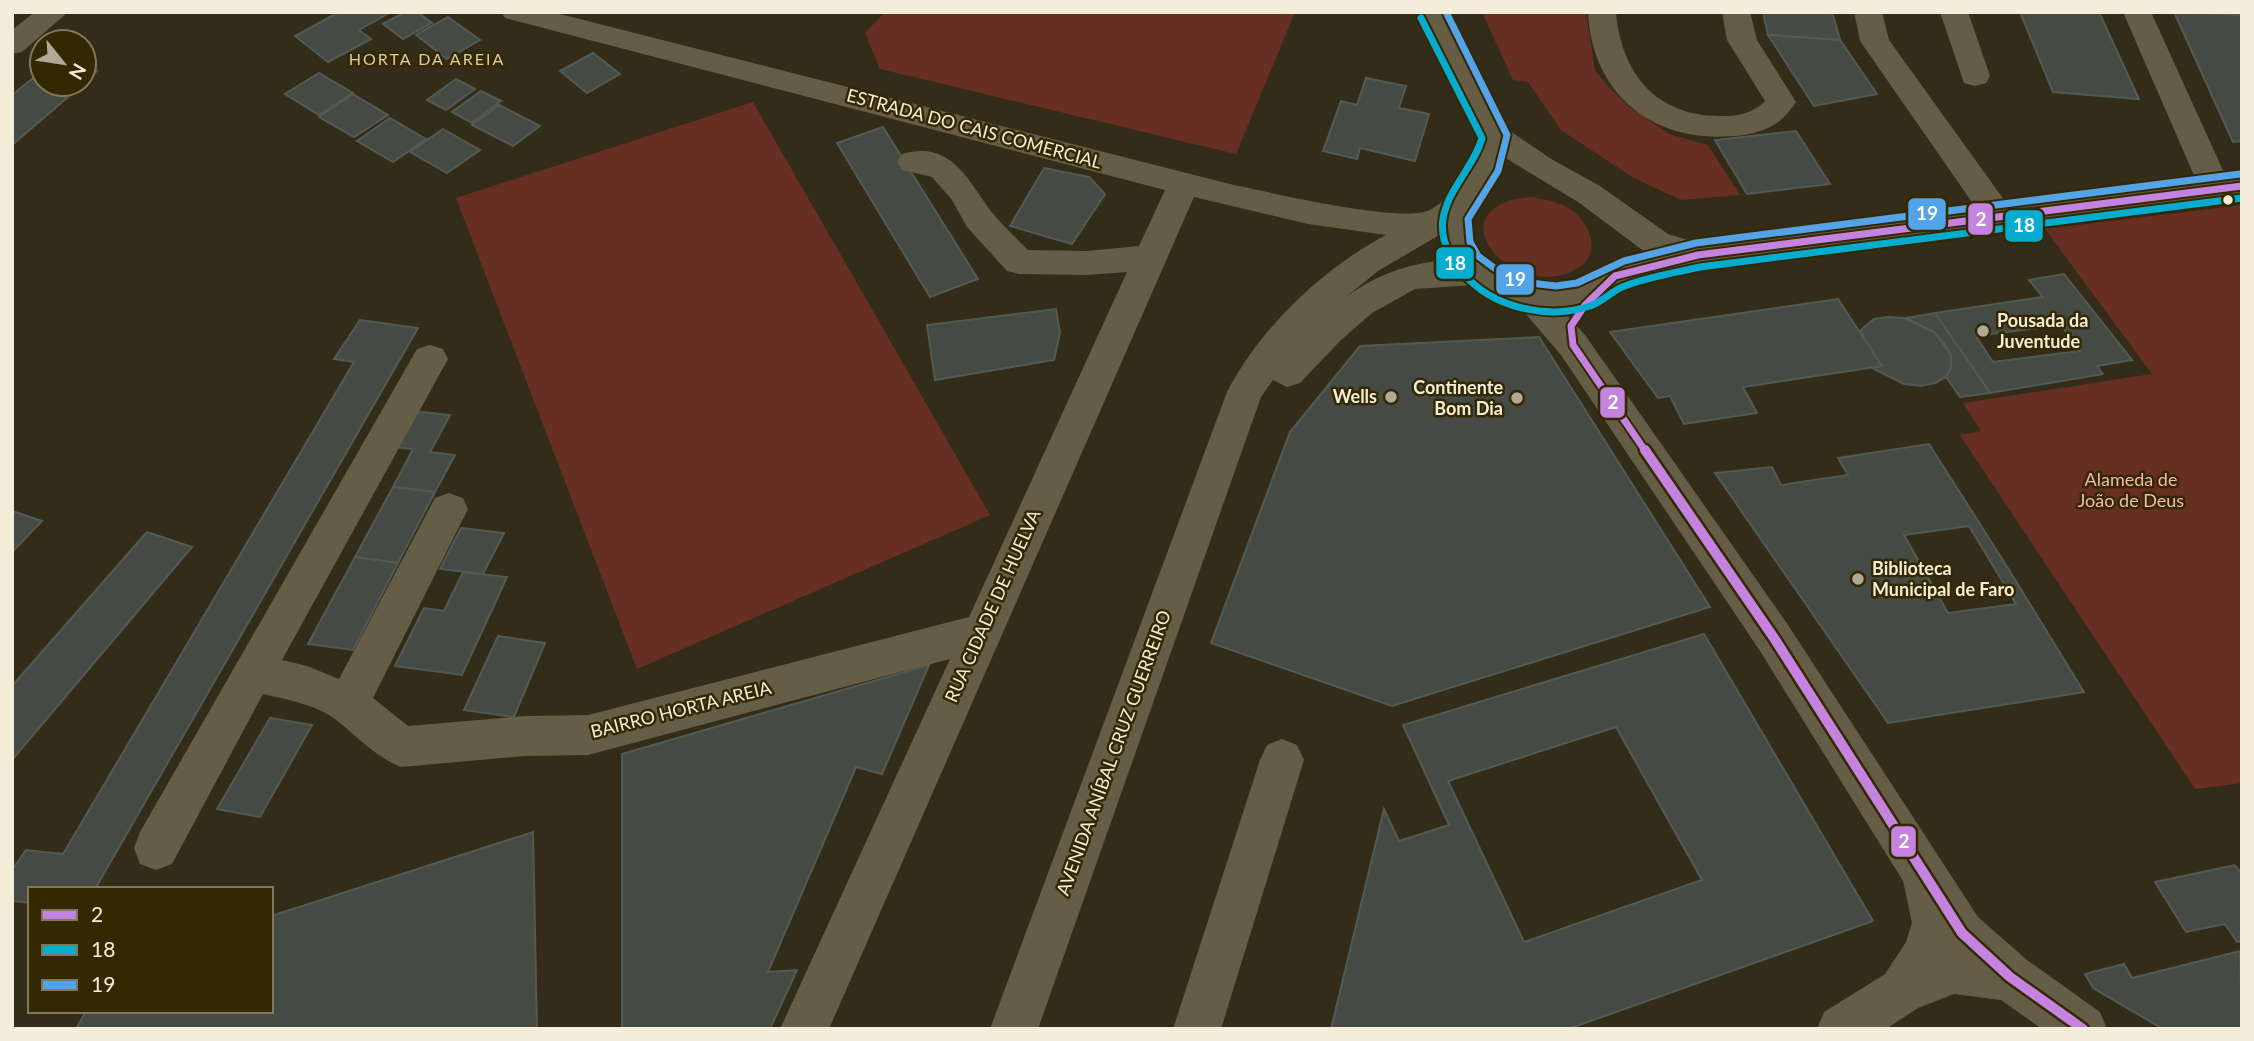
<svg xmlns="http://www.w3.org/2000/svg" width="2254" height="1041" viewBox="0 0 2254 1041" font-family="Lato,sans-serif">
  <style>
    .green { fill: #672f23 }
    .building { fill: #454b44; stroke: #535a53; stroke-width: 2; fill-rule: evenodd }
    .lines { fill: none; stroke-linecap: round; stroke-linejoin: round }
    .minor { fill: #655d45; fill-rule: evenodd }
    .bus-1-far1-casing { stroke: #342803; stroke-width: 11 }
    .bus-1-casing { stroke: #342803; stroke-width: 15 }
    .bus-2-casing { stroke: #342803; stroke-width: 11 }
    .bus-3-casing { stroke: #342803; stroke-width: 11 }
    .bus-1-far1 { stroke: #c483df; stroke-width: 7 }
    .bus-1 { stroke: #c483df; stroke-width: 10 }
    .bus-2 { stroke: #06acd0; stroke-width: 7 }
    .bus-3 { stroke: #53a3e8; stroke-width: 7 }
    .bus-dot { fill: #f4edd9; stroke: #342803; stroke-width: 2.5 }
    .poi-dot { fill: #b0a996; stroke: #342803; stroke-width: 2.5 }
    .labels { text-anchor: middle; stroke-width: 5; stroke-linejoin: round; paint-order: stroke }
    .far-neighbourhood-label { font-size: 16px; letter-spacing: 2px; fill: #dbcda6; stroke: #342803 }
    .street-label { font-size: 18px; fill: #f4edd9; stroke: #342803 }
    .poi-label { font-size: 18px; font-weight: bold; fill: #f4edd9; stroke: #342803; text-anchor: start }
    .park-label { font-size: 18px; fill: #f3b9ae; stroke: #342803 }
    .line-badge { stroke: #342803; stroke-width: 2.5 }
    .badge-label { font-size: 19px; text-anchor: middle; font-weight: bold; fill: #fff }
  </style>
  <rect width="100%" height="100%" fill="#332c19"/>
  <!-- green -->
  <g class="green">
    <polygon points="885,12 1295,12 1236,154 880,69 865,33"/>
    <polygon points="1482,12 1586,12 1595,71 1609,87 1628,106 1669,134 1708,145 1740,195 1681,200 1632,177 1561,130 1528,82 1513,80"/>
    <polygon points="753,102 990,515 637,669 456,198"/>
    <path d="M1531 197C1543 199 1556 201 1567 207 1592 222 1604 256 1573 271 1509 301 1432 206 1531 197Z"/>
    <polygon points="2242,205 2242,783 2195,789 1960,435 1981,431 1963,403 2152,374 2045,229"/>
  </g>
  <!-- building -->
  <g class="building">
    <polygon points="339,12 391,12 359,30 371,39 328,62 295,36"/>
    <polygon points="405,12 417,12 432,23 403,39 383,24"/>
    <polygon points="1763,12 1832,12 1840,40 1768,35"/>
    <polygon points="2020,12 2099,12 2139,99 2053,92"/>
    <polygon points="2174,12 2242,15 2242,141 2233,142"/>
    <polygon points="448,17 480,40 447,59 416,35"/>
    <polygon points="1768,35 1840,40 1877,94 1814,106"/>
    <polygon points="593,53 620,74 587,93 560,71"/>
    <polygon points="84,63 97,71 84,83"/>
    <polygon points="319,73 353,93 319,115 285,94"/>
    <polygon points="38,74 42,75 42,84 82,85 12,145 12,95"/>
    <polygon points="1366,78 1406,86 1399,108 1429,114 1415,161 1360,148 1357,159 1323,151 1341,101 1357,105"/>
    <polygon points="456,79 475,89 446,110 427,100"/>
    <polygon points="481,91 501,101 472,123 452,112"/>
    <polygon points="353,94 388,115 354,137 319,117"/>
    <polygon points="499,105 540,126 513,146 472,125"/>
    <polygon points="390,118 426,139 393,162 357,141"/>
    <polygon points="883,127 978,279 930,297 837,143"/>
    <polygon points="443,129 480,150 447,173 410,152"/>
    <polygon points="1796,131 1830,184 1747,194 1715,140"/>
    <polygon points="1044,168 1089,177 1105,194 1072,244 1010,226"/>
    <path d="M2064 274 2132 360 2097 366 2103 374 1990 393 1935 313 2043 297 2029 280ZM2061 325 2080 351 1993 362 1976 336Z"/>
    <polygon points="1838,299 1882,366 1743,387 1757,413 1684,424 1670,396 1658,398 1610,332"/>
    <polygon points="1056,309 1060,333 1054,360 935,380 927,325"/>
    <polygon points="1935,313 1990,393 1960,397 1946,377 1951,367 1951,355 1944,343 1934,332 1906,318"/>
    <polygon points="1888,317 1903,318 1934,332 1951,355 1951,367 1946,377 1935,383 1921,386 1904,384 1872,368 1882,366 1860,331 1874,319"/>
    <polygon points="360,320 418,328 95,889 30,889 30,903 12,901 12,870 26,850 63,854 354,362 334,359"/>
    <polygon points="1539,337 1710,607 1392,706 1211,643 1290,432 1360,346"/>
    <polygon points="413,411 450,415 430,452 455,455 435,492 393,487 413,449 392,447"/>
    <path d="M1929 444 2006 565 2084 692 1888 723 1715 473 1772 467 1781 485 1848 475 1838 458ZM1969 526 2016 604 1948 613 1904 535Z"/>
    <polygon points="393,487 435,492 398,563 355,557"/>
    <polygon points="12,511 42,521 12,552"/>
    <polygon points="461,528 504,533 483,574 440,569"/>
    <polygon points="147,532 192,547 12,760 12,686"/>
    <polygon points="355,557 398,563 353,650 308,644"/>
    <polygon points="463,572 507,577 462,675 395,666 424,608 444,611"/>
    <path d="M1704 634 1873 921 1568 1029H1331L1384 809 1399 841 1449 825 1403 725ZM1616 727 1702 880 1524 942 1448 781Z"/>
    <polygon points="498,636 545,643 514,717 464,710"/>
    <polygon points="929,665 882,774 856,767 768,972 797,970 770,1029 622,1029 622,754"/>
    <polygon points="270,718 312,725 260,817 217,809"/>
    <polygon points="533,832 537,1029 76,1029 86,1011 271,1011 271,916"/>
    <polygon points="2235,865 2242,874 2242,941 2237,942 2225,924 2186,932 2155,882"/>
    <polygon points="2240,951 2242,1029 2163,1029 2093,988 2085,974 2124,964 2132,978"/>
  </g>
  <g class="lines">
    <!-- minor -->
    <g class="minor">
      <polygon points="35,12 68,12 22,52 12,54 12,30"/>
      <path d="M501 12H552L1234 185C1269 192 1402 224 1430 210 1458 195 1470 164 1479 136L1418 12H1446L1507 129 1553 160 1600 186 1668 234 1698 243 1976 208 1860 41 1854 12H1882L1889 40 2007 204 2196 180 2123 12H2151L2226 177 2242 175V197L1698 267 1622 287 1602 300 1564 312 1585 335 1788 625 1978 917 2027 960 2100 1012 2107 1029H2042L2001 1000 1954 994 1918 1008 1886 1029H1817L1824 1012 1885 974 1906 942 1912 923 1903 881 1760 651 1561 355 1518 305 1473 285 1415 289 1372 313 1340 341 1300 383 1287 387 1273 380 1261 397 1038 1029H990L1227 392C1261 327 1322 269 1386 235L1308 224 1194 197 829 1029H780L950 659 588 755 525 756 401 767C375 757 357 736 335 719 314 704 288 700 263 694L172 864 156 870 140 864 134 848 140 832 417 349 430 345 443 349 448 359 282 660 307 666 339 679 435 498 449 493 463 498 468 509 373 698 408 726 525 716 588 715 969 617 1127 272 1087 275 1019 274 1007 271 967 227 952 200 932 177 902 170 897 162 902 154C950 140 967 178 990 210 1001 224 1015 237 1028 250L1087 251 1139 246 1165 190 505 18ZM1504 157 1578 202 1645 252 1653 254 1603 267 1601 272C1589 276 1579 284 1566 286 1530 290 1471 269 1473 225 1474 200 1496 180 1504 157ZM1441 234 1451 260C1410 262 1374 275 1342 300L1378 271Z"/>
      <path d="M1588 12H1616C1621 73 1656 116 1720 116 1738 116 1752 114 1765 101L1727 40 1722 12H1750L1757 40 1796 102C1781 126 1761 134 1733 136 1652 143 1592 94 1588 12Z"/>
      <polygon points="1940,12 1968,12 1990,76 1986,83 1975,86 1964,83"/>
      <polygon points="1282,739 1297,745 1304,760 1221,1029 1173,1029 1260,760 1267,745"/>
    </g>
    <defs>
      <polyline id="bus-1-far1" points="1646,452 1573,345 1571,326 1585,305 1615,276 1698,255 2242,186"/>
      <polyline id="bus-1" points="1645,450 1774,638 1962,933 2010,977 2083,1029"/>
      <path id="bus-2" d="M1421 18 1482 138C1474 167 1447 190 1443 219 1440 239 1450 258 1463 273 1492 308 1548 320 1590 306 1602 302 1611 292 1622 287 1647 277 1674 273 1700 267L2242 198"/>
      <polyline id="bus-3" points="1446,12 1507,135 1498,171 1468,219 1470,242 1478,256 1505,276 1522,282 1556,286 1577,283 1624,261 1696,243 2240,174"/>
    </defs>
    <!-- bus-1-far1 casing -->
    <use href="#bus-1-far1" class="bus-1-far1-casing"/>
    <!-- bus-1 casing -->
    <use href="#bus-1" class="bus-1-casing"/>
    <!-- bus-2 casing -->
    <use href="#bus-2" class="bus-2-casing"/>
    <!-- bus-3 casing -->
    <use href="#bus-3" class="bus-3-casing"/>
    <!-- bus-1-far1 -->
    <use href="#bus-1-far1" class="bus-1-far1"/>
    <!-- bus-1 -->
    <use href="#bus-1" class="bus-1"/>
    <!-- bus-2 -->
    <use href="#bus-2" class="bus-2"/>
    <!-- bus-3 -->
    <use href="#bus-3" class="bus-3"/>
  </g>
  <!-- markers -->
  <circle class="bus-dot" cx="2228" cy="200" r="6"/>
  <g class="poi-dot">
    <circle cx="1983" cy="331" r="7"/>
    <circle cx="1391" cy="397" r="7"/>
    <circle cx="1517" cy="398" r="7"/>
    <circle cx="1858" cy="579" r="7"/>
  </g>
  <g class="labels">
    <!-- far-neighbourhood labels -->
    <g class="far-neighbourhood-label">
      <text x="427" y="65">HORTA DA AREIA</text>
    </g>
    <!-- street labels -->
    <g class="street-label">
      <text transform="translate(974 129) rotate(15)" y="6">ESTRADA DO CAIS COMERCIAL</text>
      <text transform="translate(993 606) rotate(-66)" y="6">RUA CIDADE DE HUELVA</text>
      <text transform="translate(681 710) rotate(-14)" y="6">BAIRRO HORTA AREIA</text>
      <text transform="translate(1114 753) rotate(-70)" y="6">AVENIDA ANÍBAL CRUZ GUERREIRO</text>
    </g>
    <!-- poi labels -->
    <g class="poi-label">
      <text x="1997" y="327">Pousada da<tspan x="1997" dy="21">Juventude</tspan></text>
      <text x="1503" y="394" text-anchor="end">Continente<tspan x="1503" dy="21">Bom Dia</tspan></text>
      <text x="1377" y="403" text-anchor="end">Wells</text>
      <text x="1872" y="575">Biblioteca<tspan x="1872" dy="21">Municipal de Faro</tspan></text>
    </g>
    <!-- park labels -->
    <g class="park-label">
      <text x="2131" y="486">Alameda de<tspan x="2131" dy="21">João de Deus</tspan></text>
    </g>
  </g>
  <g class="line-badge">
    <rect x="1907" y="197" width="40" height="34" rx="7" fill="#53a3e8"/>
    <rect x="1967" y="202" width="27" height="34" rx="7" fill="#c483df"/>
    <rect x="2004" y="209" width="40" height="34" rx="7" fill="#06acd0"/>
    <rect x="1435" y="246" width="40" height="34" rx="7" fill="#06acd0"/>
    <rect x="1495" y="263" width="40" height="33" rx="7" fill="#53a3e8"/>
    <rect x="1599" y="386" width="27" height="33" rx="7" fill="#c483df"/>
    <rect x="1890" y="825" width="27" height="33" rx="7" fill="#c483df"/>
  </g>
  <g class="badge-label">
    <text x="1927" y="220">19</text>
    <text x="1981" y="226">2</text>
    <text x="2024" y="232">18</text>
    <text x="1455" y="270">18</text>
    <text x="1515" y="286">19</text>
    <text x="1613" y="409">2</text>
    <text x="1904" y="848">2</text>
  </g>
  <!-- border -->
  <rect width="2254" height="1041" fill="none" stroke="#f4edd9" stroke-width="28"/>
  <!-- legend -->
  <rect x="28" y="887" width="245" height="126" fill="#342803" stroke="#817759" stroke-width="2"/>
  <rect x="42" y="910" width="35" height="10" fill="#c483df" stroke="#817759" stroke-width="2"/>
  <text x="91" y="922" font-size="21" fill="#f4edd9">2</text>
  <rect x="42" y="945" width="35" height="10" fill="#06acd0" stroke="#817759" stroke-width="2"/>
  <text x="91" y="957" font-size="21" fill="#f4edd9">18</text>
  <rect x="42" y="980" width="35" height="10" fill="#53a3e8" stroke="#817759" stroke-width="2"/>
  <text x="91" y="992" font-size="21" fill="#f4edd9">19</text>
  <!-- north arrow -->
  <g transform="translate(63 63) rotate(120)"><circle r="33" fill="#342803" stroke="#817759" stroke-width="2"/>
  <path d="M0-5L12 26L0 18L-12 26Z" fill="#b0a996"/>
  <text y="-10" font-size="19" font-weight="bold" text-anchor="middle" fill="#f4edd9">N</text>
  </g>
</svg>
